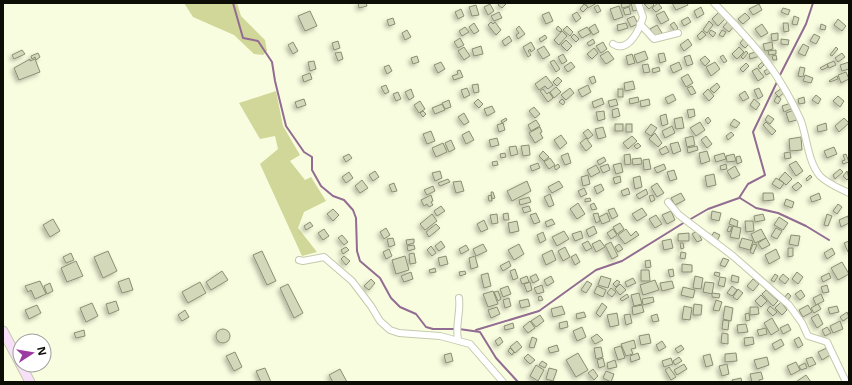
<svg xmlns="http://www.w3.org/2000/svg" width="852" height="385" viewBox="0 0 852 385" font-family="'Noto Sans',sans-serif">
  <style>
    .green { fill: #d0d798 }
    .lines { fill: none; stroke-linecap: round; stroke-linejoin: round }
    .stream { stroke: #926c92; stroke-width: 2 }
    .building { fill: #d4d8ba; stroke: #8a8e72; filter: url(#shadow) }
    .minor-casing { stroke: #c6caad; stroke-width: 8 }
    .secondary-casing { stroke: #c6caad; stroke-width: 11 }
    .minor { stroke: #fff; stroke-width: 6 }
    .secondary { stroke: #f8e0f9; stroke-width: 9 }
  </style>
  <defs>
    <filter id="shadow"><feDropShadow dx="-2.5" dy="2.5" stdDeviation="2" flood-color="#0004"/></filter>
  </defs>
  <rect width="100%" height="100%" fill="#f9fddf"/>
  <!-- green -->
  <g class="green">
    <polygon points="184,3 237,3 241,16 265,40 267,51 263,55 254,54 234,35 193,17"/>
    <polygon points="276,91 283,126 300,155 290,161 305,180 311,177 326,201 304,212 298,228 317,252 302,256 260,164 278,149 275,136 260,139 239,103"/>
  </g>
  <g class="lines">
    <!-- stream -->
    <g class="stream">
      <polyline points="233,3 243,38 258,41 272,62 275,81 286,126 304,152 312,157 312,170 321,186 333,196 344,200 353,210 356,218 357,251 360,261 380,278 391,298 400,307 416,314 426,327 433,329 454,329"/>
      <polyline points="780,75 806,24 813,3"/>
      <polyline points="740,198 756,208 778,213 806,226 829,240"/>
      <polyline points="689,220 708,209 739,198 748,184 765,175 753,132 777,82"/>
      <polyline points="459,329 480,332 496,358 518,382"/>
      <polyline points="476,330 539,311 596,270 622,261 685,222"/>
    </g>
  </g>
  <!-- building -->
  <g class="building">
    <polygon points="358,3 366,3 367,6 359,8"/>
    <polygon points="500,3 505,3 506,4 502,8 498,5"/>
    <polygon points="585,3 597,3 588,8"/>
    <polygon points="621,3 630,3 630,6 622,8"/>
    <polygon points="631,3 637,3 639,10 633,11"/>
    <polygon points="652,3 654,5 649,9 644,4"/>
    <polygon points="658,3 662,8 656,12 652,8"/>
    <polygon points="672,3 687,3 688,5 676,10"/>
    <polygon points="490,4 494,11 488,15 484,7"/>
    <polygon points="584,4 588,7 583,12 580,9"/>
    <polygon points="759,4 762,10 753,15 749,9"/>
    <polygon points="476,5 479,15 472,16 469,7"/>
    <polygon points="598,5 601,11 597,13 594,7"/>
    <polygon points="619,6 623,17 614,20 610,9"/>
    <polygon points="629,7 631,14 625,15 623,9"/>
    <polygon points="701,7 704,14 697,18 694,11"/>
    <polygon points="783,8 790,10 788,15 781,12"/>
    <polygon points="461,9 464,16 458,19 455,12"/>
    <polygon points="310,11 317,26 305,31 298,16"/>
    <polygon points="664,11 669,20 661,24 656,15"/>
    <polygon points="499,12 502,18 494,21 491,16"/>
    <polygon points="549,12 553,21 546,24 542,15"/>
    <polygon points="577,12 581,18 576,22 572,15"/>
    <polygon points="719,12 725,19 718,26 712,19"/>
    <polygon points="745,13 750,18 743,24 738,19"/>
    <polygon points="634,16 638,24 631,27 627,19"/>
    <polygon points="794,16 799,18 797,25 792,24"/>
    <polygon points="688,17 691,22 684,26 681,21"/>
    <polygon points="393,18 395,24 389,26 387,20"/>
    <polygon points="838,19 846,26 842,31 834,25"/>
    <polygon points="729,20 735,25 729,32 723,27"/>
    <polygon points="709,21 713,25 707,33 703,30"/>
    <polygon points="491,22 493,24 495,22 501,30 496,35 488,25"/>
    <polygon points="674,22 678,28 675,31 670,25"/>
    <polygon points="474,23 479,31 474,34 469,27"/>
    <polygon points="626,23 628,28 618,31 617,25"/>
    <polygon points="783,23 788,23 789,31 784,32"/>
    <polygon points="595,24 599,32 593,35 589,28"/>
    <polygon points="762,24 768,33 761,37 755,29"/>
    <polygon points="821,24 826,26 825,30 820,29"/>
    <polygon points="657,25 662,33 655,37 650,29"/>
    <polygon points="519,26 525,34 518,39 516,35 519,33 516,29"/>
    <polygon points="558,26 562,30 560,32 556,29"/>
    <polygon points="567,26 573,32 570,36 563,30"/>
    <polygon points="465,27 469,32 462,36 459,31"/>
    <polygon points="587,27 591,33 582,38 578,32"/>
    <polygon points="407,30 411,37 405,40 402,33"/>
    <polygon points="711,30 716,33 713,37 709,33"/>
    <polygon points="722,30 726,32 723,37 719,35"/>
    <polygon points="562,31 567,36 559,45 554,40"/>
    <polygon points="702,31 706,35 700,40 697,36"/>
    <polygon points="778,33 778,40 772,41 771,34"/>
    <polygon points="574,34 579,39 576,42 571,37"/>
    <polygon points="814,34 820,37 816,44 810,41"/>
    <polygon points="545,35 547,38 541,42 539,39"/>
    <polygon points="509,36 512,41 505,46 502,41"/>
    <polygon points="460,38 464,45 458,48 454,42"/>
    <polygon points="744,38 749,44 745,48 740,43"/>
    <polygon points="593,39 595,43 589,46 587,43"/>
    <polygon points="688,39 692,45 684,51 680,45"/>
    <polygon points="781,39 789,40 788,45 781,44"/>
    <polygon points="566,40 572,46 567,51 561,45"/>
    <polygon points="338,41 340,48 334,50 332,43"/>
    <polygon points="293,42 298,51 293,54 288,45"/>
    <polygon points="531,42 535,49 531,52 530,49 528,51 531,55 528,57 523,47"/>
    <polygon points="603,42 607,49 601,53 596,46"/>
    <polygon points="772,42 773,49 765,51 763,44"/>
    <polygon points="803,44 809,47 805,56 798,53"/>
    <polygon points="481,46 483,54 474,56 472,49"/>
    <polygon points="544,46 550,55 543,59 537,50"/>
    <polygon points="464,47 470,56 464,60 458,51"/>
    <polygon points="739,47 744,52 737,59 732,54"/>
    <polygon points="836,47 838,49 832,56 830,55"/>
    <polygon points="594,48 598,53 592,59 587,54"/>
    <polygon points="22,50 25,54 14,59 12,55"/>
    <polygon points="776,50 776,54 769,55 768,51"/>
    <polygon points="608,51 614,59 606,64 600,56"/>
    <polygon points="645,51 648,59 637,63 634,55"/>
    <polygon points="746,51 748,53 743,59 741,57"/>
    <polygon points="759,51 760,56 750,59 749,54"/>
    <polygon points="341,52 343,59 338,61 335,53"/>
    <polygon points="38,53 40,57 36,60 35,57 32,59 31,56"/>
    <polygon points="664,53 666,61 660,63 658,54"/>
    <polygon points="842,53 845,57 838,62 835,58"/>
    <polygon points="563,54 567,61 562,64 558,57"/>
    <polygon points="632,54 635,63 628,65 626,56"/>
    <polygon points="690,55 693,64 687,66 684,57"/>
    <polygon points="723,55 727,61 724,63 720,57"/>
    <polygon points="776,55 777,60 773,60 772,56"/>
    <polygon points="417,56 419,62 413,64 411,58"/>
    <polygon points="705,56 710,61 705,66 700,60"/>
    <polygon points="30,59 30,61 35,59 40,72 19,80 14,68"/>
    <polygon points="554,60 560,69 556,72 550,62"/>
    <polygon points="314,61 316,69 310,71 308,62"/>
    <polygon points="834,61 836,65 829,68 827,64"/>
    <polygon points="441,62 445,69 438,73 434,65"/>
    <polygon points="571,62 575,67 568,72 564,67"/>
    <polygon points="679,62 682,69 673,73 670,66"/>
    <polygon points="715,62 720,69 711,76 706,67"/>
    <polygon points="762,62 764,65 760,69 758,66"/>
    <polygon points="849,62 849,69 842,71 840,65"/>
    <polygon points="746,63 749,66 743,72 740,69"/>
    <polygon points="648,64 650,72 644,73 642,65"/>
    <polygon points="827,64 828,67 822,70 820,68"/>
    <polygon points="389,65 392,71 387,74 384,67"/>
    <polygon points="659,67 660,71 653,73 652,69"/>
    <polygon points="800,67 805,68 803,77 798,76"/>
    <polygon points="757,68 764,77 758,81 752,71"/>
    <polygon points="768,69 770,73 766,75 764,71"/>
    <polygon points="460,70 463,77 454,80 452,76 458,74 457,71"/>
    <polygon points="846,72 849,79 841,83 838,75"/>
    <polygon points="310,73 312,79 304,82 302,76"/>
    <polygon points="688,74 693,83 686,87 681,78"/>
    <polygon points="805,75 813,78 811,83 803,81"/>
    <polygon points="546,76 553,85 548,89 545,86 539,90 535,84"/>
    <polygon points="594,76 596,82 592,84 589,78"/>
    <polygon points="837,76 838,79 830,82 829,81"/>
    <polygon points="558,77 562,81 557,86 553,82"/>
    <polygon points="633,81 635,89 625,91 624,83"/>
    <polygon points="717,83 720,87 714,93 710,89"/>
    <polygon points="478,84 479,92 474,93 472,85"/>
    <polygon points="386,85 389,92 385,94 381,87"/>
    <polygon points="588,85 591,92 582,97 578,90"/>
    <polygon points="692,86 696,93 691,95 687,88"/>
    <polygon points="556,87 561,92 554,98 550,92"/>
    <polygon points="467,88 470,95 464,98 461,90"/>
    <polygon points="570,88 574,93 566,100 561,95"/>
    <polygon points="759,88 763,96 758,99 754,90"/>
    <polygon points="782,88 785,92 779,97 775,93"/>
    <polygon points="411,89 414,97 409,100 405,92"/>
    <polygon points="543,89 547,94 549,92 553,98 548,102 540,91"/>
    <rect x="618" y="89" width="5" height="8"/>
    <polygon points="708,89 714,96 709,101 703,94"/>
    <polygon points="745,91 749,98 743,101 739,95"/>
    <polygon points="398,92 401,99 396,101 393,94"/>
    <polygon points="673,94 676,100 668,104 665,98"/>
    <polygon points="816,95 821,99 818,104 812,100"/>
    <polygon points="777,96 781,99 778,104 774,101"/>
    <polygon points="838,96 844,101 840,107 833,101"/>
    <polygon points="638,97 639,102 630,104 629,99"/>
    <polygon points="804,97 805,103 799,104 798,99"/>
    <polygon points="602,98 604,104 594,108 592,102"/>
    <polygon points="304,99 306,105 297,108 295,102"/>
    <polygon points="478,99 483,104 479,108 474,103"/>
    <polygon points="562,99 565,102 563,105 559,102"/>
    <polygon points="616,99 618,105 610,107 608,101"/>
    <polygon points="649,99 650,105 641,107 640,101"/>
    <polygon points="754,99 760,104 756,110 750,105"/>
    <polygon points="449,100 451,107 445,109 442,103"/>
    <polygon points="420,101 425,109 419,113 414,105"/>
    <polygon points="791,103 793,108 784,112 782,106"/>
    <polygon points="442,104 445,110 435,114 432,108"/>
    <polygon points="492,106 495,112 487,116 484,109"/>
    <polygon points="534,107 540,114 535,118 529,111"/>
    <polygon points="618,108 620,116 613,118 612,110"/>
    <polygon points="694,109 695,116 689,118 687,110"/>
    <polygon points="794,110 797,120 789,122 786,113"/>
    <polygon points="423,111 426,114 423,117 420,113"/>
    <polygon points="604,111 605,119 598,121 596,112"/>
    <polygon points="464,113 469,122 464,125 458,117"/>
    <polygon points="666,114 668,124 662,126 660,116"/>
    <polygon points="768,115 774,119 770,124 765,120"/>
    <polygon points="682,117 684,128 676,129 674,119"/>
    <polygon points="708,117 711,121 708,124 705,120"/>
    <polygon points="506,118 507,120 502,123 501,121"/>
    <polygon points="844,118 849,123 839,132 835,126"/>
    <polygon points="734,119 740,123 736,128 730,125"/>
    <polygon points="536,120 540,126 531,131 528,125"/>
    <polygon points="700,122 705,130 696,136 690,128"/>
    <polygon points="766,122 776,131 772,135 763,125"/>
    <polygon points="503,123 505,130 499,132 497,125"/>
    <polygon points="826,123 827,130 818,132 817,126"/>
    <rect x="615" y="124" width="8" height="7"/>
    <rect x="626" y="124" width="6" height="8"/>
    <polygon points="651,124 657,128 651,136 645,132"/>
    <polygon points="672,126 675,133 665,138 662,131"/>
    <polygon points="540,127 542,132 540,133 543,138 535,143 529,133"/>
    <polygon points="603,127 606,137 598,139 595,129"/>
    <polygon points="588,129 593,135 588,139 583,133"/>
    <polygon points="431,131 435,141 427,144 423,134"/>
    <polygon points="469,131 474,140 466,144 462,135"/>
    <polygon points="731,132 734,135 728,140 726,136"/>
    <polygon points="655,133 662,143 658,147 649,139"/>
    <polygon points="561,135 567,143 560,149 554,140"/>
    <polygon points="632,136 637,141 628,149 623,143"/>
    <polygon points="693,136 695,145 687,147 685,138"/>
    <polygon points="706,136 712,144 707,148 701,140"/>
    <polygon points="801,137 802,150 790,151 789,139"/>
    <polygon points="497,138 499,145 491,147 489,140"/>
    <polygon points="586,138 592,146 586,151 580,143"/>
    <polygon points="451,140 455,149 449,152 445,143"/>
    <polygon points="678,142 681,151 673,154 670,144"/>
    <polygon points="443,143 447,152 436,157 432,148"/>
    <polygon points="638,143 641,146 637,149 634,146"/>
    <polygon points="529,145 530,155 523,156 521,146"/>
    <polygon points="516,146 518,154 511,156 509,147"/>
    <polygon points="666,146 669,152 662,155 659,150"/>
    <polygon points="697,146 698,150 688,153 687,148"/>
    <polygon points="834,147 837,154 827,158 824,151"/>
    <polygon points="543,151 549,157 544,161 539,156"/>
    <polygon points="707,151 710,161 701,164 699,153"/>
    <polygon points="790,152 791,158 785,159 784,153"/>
    <polygon points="505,153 506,157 501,158 500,154"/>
    <polygon points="568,153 571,163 565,165 561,156"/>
    <polygon points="724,153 726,159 716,162 714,156"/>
    <polygon points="349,154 352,158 346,162 343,157"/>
    <polygon points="630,154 631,164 625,165 624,155"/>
    <polygon points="734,154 736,161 727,162 726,156"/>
    <polygon points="846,154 849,162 843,164 842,161 845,160 843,155"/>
    <polygon points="740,156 742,162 737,164 736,157"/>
    <polygon points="604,157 606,161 599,165 597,161"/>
    <polygon points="550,158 555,165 549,169 544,162"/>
    <polygon points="641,158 642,164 633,165 632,159"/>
    <polygon points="649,159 651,169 644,170 643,160"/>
    <polygon points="497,161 498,165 493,166 492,162"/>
    <polygon points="796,161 803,171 796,176 789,165"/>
    <polygon points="538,163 540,168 532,171 530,166"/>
    <polygon points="621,163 623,172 616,174 613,165"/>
    <polygon points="558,164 560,167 556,170 554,167"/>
    <polygon points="608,164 610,170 603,173 600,167"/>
    <polygon points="664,164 666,169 657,173 654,168"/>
    <polygon points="726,164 727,169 721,170 720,166"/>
    <polygon points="596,165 600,172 591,177 587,170"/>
    <polygon points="735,166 740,175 732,179 727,171"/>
    <polygon points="840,169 843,172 835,179 833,175"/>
    <polygon points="674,170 677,179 670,181 667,172"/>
    <polygon points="375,171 379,177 373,181 369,175"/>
    <polygon points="440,171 442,178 435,181 432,173"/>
    <polygon points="847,171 849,178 847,180 843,176"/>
    <polygon points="349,172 353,178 346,183 342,177"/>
    <polygon points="785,172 792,179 786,185 779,179"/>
    <polygon points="714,174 716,185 707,187 705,176"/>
    <polygon points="588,175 590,184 583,186 581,177"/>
    <polygon points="810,175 812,177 807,181 806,179"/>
    <polygon points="620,176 621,182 615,184 613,178"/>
    <polygon points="640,176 642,187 635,189 633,178"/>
    <polygon points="776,178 784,183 780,189 772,184"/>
    <polygon points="448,179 450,182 440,186 438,183"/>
    <polygon points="362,180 368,188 360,193 355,186"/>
    <polygon points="461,181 464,191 456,193 453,182"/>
    <polygon points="527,181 531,191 512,201 507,191"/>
    <polygon points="559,181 563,187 552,193 548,187"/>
    <polygon points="798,182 802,186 796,191 792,187"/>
    <polygon points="394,183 397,191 392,192 389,185"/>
    <polygon points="657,183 664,193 657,197 651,187"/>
    <polygon points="601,184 604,190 597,194 594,187"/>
    <polygon points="433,186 435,191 427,195 424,190"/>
    <polygon points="584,188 587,194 581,197 578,191"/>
    <polygon points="628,188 630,194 623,196 621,191"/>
    <polygon points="646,189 648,194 639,199 636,195"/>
    <polygon points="491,192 493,192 495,198 492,199"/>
    <polygon points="681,193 685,200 675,205 671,198"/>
    <polygon points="763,193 773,193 774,200 763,201"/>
    <polygon points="819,193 821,199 812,202 810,197"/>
    <polygon points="550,194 554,205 549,207 544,197"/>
    <polygon points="431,195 433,201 431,202 433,205 429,207 427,204 424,206 421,200"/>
    <polygon points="491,195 492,201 489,201 488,196"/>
    <polygon points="653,195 655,200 651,202 649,196"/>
    <polygon points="529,197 531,202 520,205 519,200"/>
    <polygon points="590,198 591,201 585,202 585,199"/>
    <polygon points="786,199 794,202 792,208 784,205"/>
    <polygon points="578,203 585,214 577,219 570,209"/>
    <polygon points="594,203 597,209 592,210 590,205"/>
    <polygon points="838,204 842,207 837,214 833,211"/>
    <polygon points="441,206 445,211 437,216 434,211"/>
    <polygon points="529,206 531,211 524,213 522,208"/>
    <polygon points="614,208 618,216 612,219 608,210"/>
    <polygon points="642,208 647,215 637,221 632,214"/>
    <polygon points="333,209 339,215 333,221 327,214"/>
    <polygon points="671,211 675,220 667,224 662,215"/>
    <polygon points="712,211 721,213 719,221 711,219"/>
    <polygon points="508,213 509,220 504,220 503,214"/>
    <polygon points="536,213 540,222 534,224 530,215"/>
    <polygon points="598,213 600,221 596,223 593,214"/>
    <polygon points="607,213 610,221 602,224 599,217"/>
    <polygon points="432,214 437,221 425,230 420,224"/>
    <polygon points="497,214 498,223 492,224 490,215"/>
    <polygon points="763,214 765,220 755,222 754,216"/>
    <polygon points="827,214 832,216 828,226 824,225"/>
    <polygon points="656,215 662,224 655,228 649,219"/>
    <polygon points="848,216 849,223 841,227 839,220"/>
    <polygon points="779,217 788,223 783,230 774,225"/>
    <polygon points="731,218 738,221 737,227 729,224"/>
    <polygon points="53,219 60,231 50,237 43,225"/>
    <polygon points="552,219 555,224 547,227 545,222"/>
    <polygon points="484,220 488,229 481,232 477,224"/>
    <polygon points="517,221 519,231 510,233 508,223"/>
    <polygon points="745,221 753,221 754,231 746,232"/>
    <polygon points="310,222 313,226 306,230 304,226"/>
    <polygon points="620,223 624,229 617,234 613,227"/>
    <polygon points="436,224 440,228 429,237 426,232"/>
    <polygon points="594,226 597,233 589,237 586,230"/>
    <polygon points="729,226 732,227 730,232 727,231"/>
    <polygon points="733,226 741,228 739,239 730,237"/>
    <polygon points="386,228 390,235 384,239 380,232"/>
    <polygon points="776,228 782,231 777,239 771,236"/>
    <polygon points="324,229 329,236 323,240 318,233"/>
    <polygon points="613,229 617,235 611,239 607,233"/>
    <polygon points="626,229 631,236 636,231 639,235 625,244 618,235"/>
    <polygon points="761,229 766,238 755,243 751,234"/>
    <polygon points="564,231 569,239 557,246 552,237"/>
    <polygon points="581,231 583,238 575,241 572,234"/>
    <polygon points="697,231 702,240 697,242 692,234"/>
    <polygon points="543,232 546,240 540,243 537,235"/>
    <polygon points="714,232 720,235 717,241 711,237"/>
    <polygon points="689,233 689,241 678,241 678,234"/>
    <polygon points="342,235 348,242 344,245 338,238"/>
    <polygon points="791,235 800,236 798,246 789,244"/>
    <polygon points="393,238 395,245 389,247 387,239"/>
    <polygon points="742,238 753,241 750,250 739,247"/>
    <polygon points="766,238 770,245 762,249 758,243"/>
    <polygon points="414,239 414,243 407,245 406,240"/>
    <polygon points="671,239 673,248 664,250 662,241"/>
    <polygon points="600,240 605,247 596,252 592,244"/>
    <polygon points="441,241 445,247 439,251 435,246"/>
    <polygon points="588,241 592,248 586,251 582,244"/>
    <polygon points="849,241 849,251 848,252 844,243"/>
    <polygon points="611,242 618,256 612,259 605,245"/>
    <polygon points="680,243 683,243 684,248 681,249"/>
    <polygon points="483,244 487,251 476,256 473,249"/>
    <polygon points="519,244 524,254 514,260 508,250"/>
    <polygon points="619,244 623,249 618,252 615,247"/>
    <polygon points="753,244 757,245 753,254 750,252"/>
    <polygon points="414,245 415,249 408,251 407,246"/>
    <polygon points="466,245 469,250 461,254 459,249"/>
    <polygon points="431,246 436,253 432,256 427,250"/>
    <polygon points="346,247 349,250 343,254 341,250"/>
    <polygon points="565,247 570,257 563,261 558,251"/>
    <polygon points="788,248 793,248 793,256 788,257"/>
    <polygon points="832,248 835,254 827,259 824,253"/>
    <polygon points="389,249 392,256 386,259 383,252"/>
    <polygon points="776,249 780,258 769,264 765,255"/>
    <polygon points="552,250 556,260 546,265 542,255"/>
    <polygon points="108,251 117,271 103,278 94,257"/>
    <polygon points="262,251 276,281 267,285 253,255"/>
    <polygon points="681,252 686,253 685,259 680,258"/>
    <polygon points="71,253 74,260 66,263 63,257"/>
    <polygon points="414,253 416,263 410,264 409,254"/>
    <polygon points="576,254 580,262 575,265 571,257"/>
    <polygon points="344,256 350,261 346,265 341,259"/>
    <polygon points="405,256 409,270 396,274 392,260"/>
    <polygon points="446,256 448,264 440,266 438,258"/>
    <polygon points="475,256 478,267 471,269 469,258"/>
    <polygon points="723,258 729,260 725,267 720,265"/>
    <polygon points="650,260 651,267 646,268 645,261"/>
    <polygon points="76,261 83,276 67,282 61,268"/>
    <polygon points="509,261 511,266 503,271 500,266"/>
    <polygon points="842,262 849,274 838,280 831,268"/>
    <polygon points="682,264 692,265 692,272 682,272"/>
    <polygon points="435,268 436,272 430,273 429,270"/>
    <polygon points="515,269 518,278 513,280 510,271"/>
    <polygon points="673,269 674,276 670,277 668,270"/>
    <polygon points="641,270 649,270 650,281 641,281"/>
    <polygon points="222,271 228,280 211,290 206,282"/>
    <polygon points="465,271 466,274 460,276 459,272"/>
    <polygon points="411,272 413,279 404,282 401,276"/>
    <polygon points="715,272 720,273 719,277 714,275"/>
    <polygon points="797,272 803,277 798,284 792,279"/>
    <polygon points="488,273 491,286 484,288 481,275"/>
    <polygon points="829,273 831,278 823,282 821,277"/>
    <polygon points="536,274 539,280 533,283 530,277"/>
    <polygon points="775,274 778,276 774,282 771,280"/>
    <polygon points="783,274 789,279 785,284 779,279"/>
    <polygon points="732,275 739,277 738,283 731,281"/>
    <polygon points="527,276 529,282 522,284 520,279"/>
    <polygon points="551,276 554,282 547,286 544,280"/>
    <polygon points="601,276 611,279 608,288 598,285"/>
    <polygon points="695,276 703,278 701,289 693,288"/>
    <polygon points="720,277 726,278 724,287 718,285"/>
    <polygon points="129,278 133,290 122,293 118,282"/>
    <polygon points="633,278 636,283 627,287 625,282"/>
    <polygon points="371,279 375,283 369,290 364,286"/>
    <polygon points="753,279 759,284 753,291 747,286"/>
    <polygon points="617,280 620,282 616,287 613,284"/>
    <polygon points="655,280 659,290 643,295 640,285"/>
    <polygon points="40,281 46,294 35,299 31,290 28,292 25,286"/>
    <polygon points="587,281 592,284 586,293 581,290"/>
    <polygon points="672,281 674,288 662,291 660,283"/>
    <polygon points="200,282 206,293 188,303 182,292"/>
    <polygon points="530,282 532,290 527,292 524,284"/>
    <polygon points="705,282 714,283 712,294 703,292"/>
    <polygon points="50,283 53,291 47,294 44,286"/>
    <polygon points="288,284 303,313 294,318 280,288"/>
    <polygon points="620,284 626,290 620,295 615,289"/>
    <polygon points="542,285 544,292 537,294 534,288"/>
    <polygon points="827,285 829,292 823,293 821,287"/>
    <polygon points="508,286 511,294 503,297 500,289"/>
    <polygon points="597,286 606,290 603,297 594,293"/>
    <polygon points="732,286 737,290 732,296 727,293"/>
    <polygon points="683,287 695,290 693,298 681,295"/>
    <polygon points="611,288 616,292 612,297 607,293"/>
    <polygon points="738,289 743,293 737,300 733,297"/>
    <polygon points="766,290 778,301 773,306 762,294"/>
    <polygon points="801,290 805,296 800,300 795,294"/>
    <polygon points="493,291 498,304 488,307 483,294"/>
    <polygon points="498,291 501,299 498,301 494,292"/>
    <polygon points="639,293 642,304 634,306 631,295"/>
    <polygon points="712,293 720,294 719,298 712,297"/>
    <polygon points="788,293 791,296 788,300 785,297"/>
    <polygon points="627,294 629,297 622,301 620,299"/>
    <polygon points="821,294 824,301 816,305 813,298"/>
    <polygon points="761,295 767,301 761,307 755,301"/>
    <polygon points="541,296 543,300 539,301 538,297"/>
    <polygon points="653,297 654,302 643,305 642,299"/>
    <polygon points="509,298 511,306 505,308 503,300"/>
    <polygon points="528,299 530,306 521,308 519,301"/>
    <polygon points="716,300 722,302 719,311 713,310"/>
    <polygon points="116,301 119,310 109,314 106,304"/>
    <polygon points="781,302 787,310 782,315 775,308"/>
    <polygon points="92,303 98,316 86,322 80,308"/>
    <polygon points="602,303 607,307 600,317 596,313"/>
    <polygon points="694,304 702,305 701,315 693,315"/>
    <polygon points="818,304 821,309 814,313 811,308"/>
    <polygon points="37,305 41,313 29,319 25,310"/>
    <polygon points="642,305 644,312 633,315 632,307"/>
    <polygon points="808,305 812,312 803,317 799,310"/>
    <polygon points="562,306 565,314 553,317 551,309"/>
    <polygon points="684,306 692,308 690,320 682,319"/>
    <polygon points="725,306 733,308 731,321 723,319"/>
    <polygon points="770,306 777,312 773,316 767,310"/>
    <polygon points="837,306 839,312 830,314 828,308"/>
    <polygon points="497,307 500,314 491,318 488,310"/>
    <polygon points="750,307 758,307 759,314 750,315"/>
    <polygon points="185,310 189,317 182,321 178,315"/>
    <polygon points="584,312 586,317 577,319 576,314"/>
    <polygon points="847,312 849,317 843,321 840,317"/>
    <polygon points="617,313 619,325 610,327 607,315"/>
    <polygon points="749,313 750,320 746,321 745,314"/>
    <polygon points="630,314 632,323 626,325 624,315"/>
    <polygon points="657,314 659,321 653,322 651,316"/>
    <polygon points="818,314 823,324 817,328 811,318"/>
    <polygon points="540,315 544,321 536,327 531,321"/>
    <polygon points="772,318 779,330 771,335 764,323"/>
    <polygon points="723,320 729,321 728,330 722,329"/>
    <polygon points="530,321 535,328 528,333 523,327"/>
    <polygon points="567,321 568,327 560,329 559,323"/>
    <polygon points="840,321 843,329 833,333 830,326"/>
    <polygon points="513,323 514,328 505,330 504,326"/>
    <polygon points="746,324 748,332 738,333 737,325"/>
    <polygon points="788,324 791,330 783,334 780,328"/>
    <polygon points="582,327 586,337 577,341 573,331"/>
    <polygon points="827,327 831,333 825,336 822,330"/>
    <polygon points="766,328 767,334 759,336 757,330"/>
    <circle cx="223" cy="336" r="7"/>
    <polygon points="84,330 85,336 76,338 74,333"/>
    <polygon points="722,333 728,334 728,344 721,343"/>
    <polygon points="597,334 603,340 595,344 591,338"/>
    <polygon points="649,334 651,343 641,345 639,336"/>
    <polygon points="500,337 503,342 498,346 495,341"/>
    <polygon points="532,337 537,339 534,348 529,347"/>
    <polygon points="753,337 754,344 745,346 744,338"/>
    <polygon points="799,337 803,345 798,348 794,340"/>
    <polygon points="781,339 784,345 775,350 772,344"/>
    <polygon points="634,340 636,348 631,349 633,354 626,356 621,344"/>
    <polygon points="517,341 522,347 515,353 510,347"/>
    <polygon points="662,341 666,347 659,351 656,345"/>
    <polygon points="557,345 559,351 550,353 548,348"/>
    <polygon points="681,345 684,349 678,353 675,349"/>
    <polygon points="621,346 625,358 618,360 614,348"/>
    <polygon points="601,347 603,357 596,359 594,348"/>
    <polygon points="829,347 832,354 822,360 818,352"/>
    <polygon points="510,348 514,352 512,355 508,351"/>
    <polygon points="235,352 242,367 234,371 226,356"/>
    <polygon points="451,353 453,361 446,363 444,355"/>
    <polygon points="578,353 588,370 576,377 566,360"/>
    <polygon points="638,353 640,359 631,362 630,356"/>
    <polygon points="736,353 737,361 725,362 725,354"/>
    <polygon points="528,354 535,360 530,364 524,358"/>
    <polygon points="710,354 713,365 706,367 703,356"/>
    <polygon points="679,357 682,361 675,365 673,361"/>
    <polygon points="767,357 769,365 757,369 754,360"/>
    <polygon points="812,357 816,364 809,367 806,359"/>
    <polygon points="603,358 605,366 599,368 597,360"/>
    <polygon points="671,358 673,364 664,367 662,361"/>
    <polygon points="615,360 617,367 608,369 607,363"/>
    <polygon points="542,361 547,364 545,368 539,365"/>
    <polygon points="796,362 800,370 791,375 787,366"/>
    <polygon points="805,363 807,368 801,370 799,366"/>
    <polygon points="684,364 687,369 677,375 674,370"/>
    <polygon points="727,364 729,374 722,376 719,366"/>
    <polygon points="536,365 544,370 538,381 530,376"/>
    <polygon points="669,367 676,377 671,380 665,370"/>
    <polygon points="265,368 271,382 261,382 256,371"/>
    <polygon points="549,368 557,370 553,381 546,379"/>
    <polygon points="340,369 347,382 333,382 329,375"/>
    <polygon points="593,369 598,376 594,380 588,373"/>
    <polygon points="606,371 614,374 611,382 603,378"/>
    <polygon points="761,372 763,379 759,380 759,382 752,382 750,374"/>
    <polygon points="806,375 811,382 796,382"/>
    <polygon points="741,378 742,382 733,382 732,380"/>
  </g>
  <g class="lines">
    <defs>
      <g id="minor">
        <path d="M714 3C740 30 765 55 784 88 790 98 796 110 801 121 807 138 808 162 820 176 828 184 839 188 849 193"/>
        <polyline points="640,24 654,39 678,33"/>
        <path d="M613 44C628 54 640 29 643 17L638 3"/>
        <polyline points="668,202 679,215 733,256 789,305 802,323 808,336 827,342 846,382"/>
        <polyline points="299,260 303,261 324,257 352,281 371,306 380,321 390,330 399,333 440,336 470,344 503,382"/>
        <path d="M458 339C455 325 461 312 459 298"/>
      </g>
      <g id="secondary">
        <polyline points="3,331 20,363"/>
        <polyline points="21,365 30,382"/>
      </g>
    </defs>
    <!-- minor casing -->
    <use href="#minor" class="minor-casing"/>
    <!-- secondary casing -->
    <use href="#secondary" class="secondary-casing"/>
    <!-- minor -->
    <use href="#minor" class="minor"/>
    <!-- secondary -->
    <use href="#secondary" class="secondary"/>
  </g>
  <!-- border -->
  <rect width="852" height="385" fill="none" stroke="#0c0d04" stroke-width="8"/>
  <!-- north arrow -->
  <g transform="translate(32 353) rotate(78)"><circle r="19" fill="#ffffff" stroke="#9e9e9b"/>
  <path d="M0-3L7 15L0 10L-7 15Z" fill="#9b3aa1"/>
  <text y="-6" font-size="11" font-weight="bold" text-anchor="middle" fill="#0c0d04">N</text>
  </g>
</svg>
